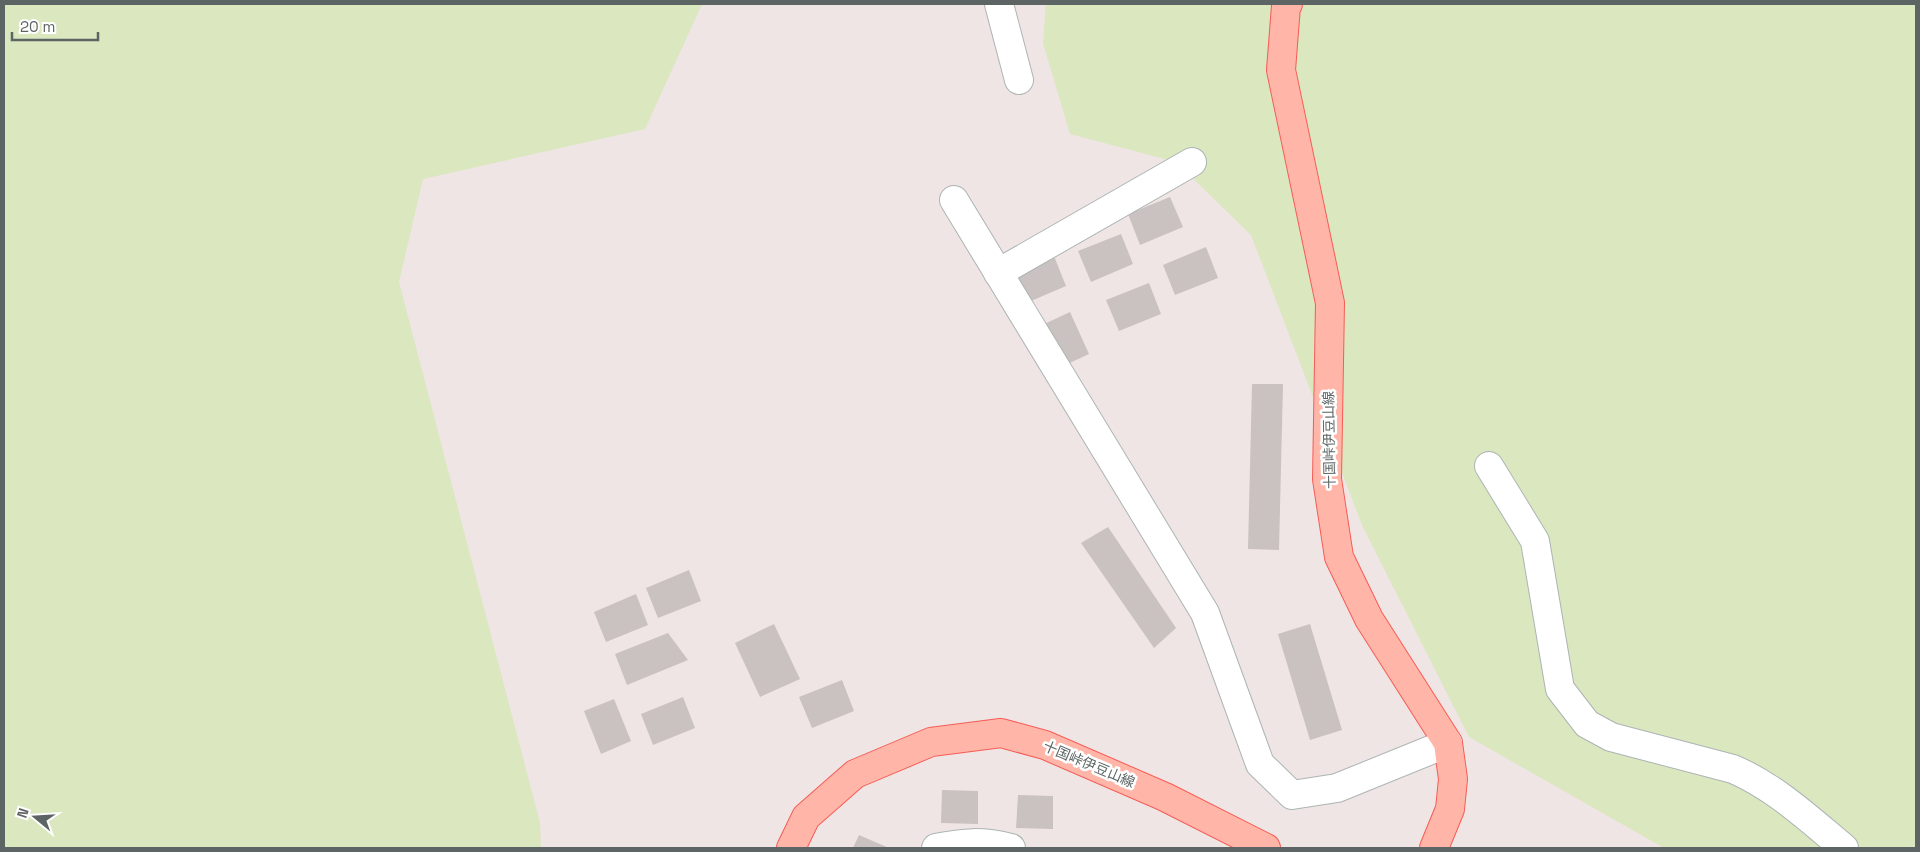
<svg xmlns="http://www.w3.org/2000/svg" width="1920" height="852" viewBox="0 0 1920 852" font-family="'Space Grotesk','Noto Sans JP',sans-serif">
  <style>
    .green { fill: #dae7bf }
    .building { fill: #cac1c1 }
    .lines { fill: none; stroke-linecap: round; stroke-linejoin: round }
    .minor-casing { stroke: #adb4b4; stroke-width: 30 }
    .major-casing { stroke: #f75b55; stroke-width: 30 }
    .minor { stroke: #fff; stroke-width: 28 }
    .major { stroke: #ffb6a8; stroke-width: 28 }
    .labels { text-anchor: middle; stroke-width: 5; stroke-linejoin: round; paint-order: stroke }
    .street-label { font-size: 14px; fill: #5c6564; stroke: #fff }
  </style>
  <rect width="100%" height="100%" fill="#efe5e4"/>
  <!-- green -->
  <g class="green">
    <polygon points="4,4 702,4 645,129 423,179 399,282 540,823 541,848 4,848"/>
    <polygon points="1046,4 1916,4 1916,848 1664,848 1469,737 1362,525 1251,235 1176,162 1070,134 1043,43"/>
  </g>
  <!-- building -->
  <g class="building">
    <polygon points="1170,197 1183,227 1140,245 1128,214"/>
    <polygon points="1121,234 1133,264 1091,282 1078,251"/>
    <polygon points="1206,247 1218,278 1175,295 1163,265"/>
    <polygon points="1054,256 1066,286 1024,304 1011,273"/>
    <polygon points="1149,283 1161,314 1119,331 1106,300"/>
    <polygon points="1070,312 1089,354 1059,368 1040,326"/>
    <polygon points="1252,384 1283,384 1279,550 1248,549"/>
    <polygon points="1108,527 1176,628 1154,648 1081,543"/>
    <polygon points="689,570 701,601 658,618 646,588"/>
    <polygon points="636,594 648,625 606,642 594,612"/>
    <polygon points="774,624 800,679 760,697 735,643"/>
    <polygon points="1310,624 1342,730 1310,740 1278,634"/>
    <polygon points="668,633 688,660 627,685 615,654"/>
    <polygon points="842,680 854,711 812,728 799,697"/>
    <polygon points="683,697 695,728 653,745 641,714"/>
    <polygon points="614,699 631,741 601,754 584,711"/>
    <polygon points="942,790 978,791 978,824 941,823"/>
    <polygon points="1018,795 1053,796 1053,829 1016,828"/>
    <polygon points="859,835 889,848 853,848"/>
  </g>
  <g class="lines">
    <defs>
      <g id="minor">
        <polyline points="999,4 1019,80"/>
        <polyline points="954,200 1205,613 1260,764 1292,795 1337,788 1448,743"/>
        <polyline points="998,273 1192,162"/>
        <path d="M1489 466 1535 541 1560 689 1587 724 1611 737 1733 769C1775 787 1809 819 1844 848"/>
        <path d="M936 848C964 842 983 841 1011 848"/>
      </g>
      <g id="major">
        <polyline points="1288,4 1286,6 1281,70 1330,303 1327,479 1339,557 1369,619 1448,743 1453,779 1450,809 1434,848"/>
        <polyline points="791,848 806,817 855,774 931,742 1001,733 1045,745 1165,797 1266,848"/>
      </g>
    </defs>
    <!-- minor casing -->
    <use href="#minor" class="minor-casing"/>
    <!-- major casing -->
    <use href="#major" class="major-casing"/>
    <!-- minor -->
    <use href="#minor" class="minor"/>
    <!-- major -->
    <use href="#major" class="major"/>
  </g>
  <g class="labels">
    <!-- street labels -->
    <g class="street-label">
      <text transform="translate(1329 440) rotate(-91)" y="5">十国峠伊豆山線</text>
      <text transform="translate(1089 764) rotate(23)" y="5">十国峠伊豆山線</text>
    </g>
  </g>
  <!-- border -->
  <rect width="1920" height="852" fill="none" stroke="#5c6564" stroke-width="10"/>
  <!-- north arrow -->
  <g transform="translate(35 817) rotate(288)" stroke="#ffffff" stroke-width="4" paint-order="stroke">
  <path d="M0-4L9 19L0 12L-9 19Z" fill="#5c6564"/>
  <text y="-8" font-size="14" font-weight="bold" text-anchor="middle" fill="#5c6564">N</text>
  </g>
  <!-- scale -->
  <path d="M12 32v8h86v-8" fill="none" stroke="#5c6564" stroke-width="2.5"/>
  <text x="20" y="32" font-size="15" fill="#5c6564" stroke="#ffffff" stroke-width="4" paint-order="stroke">20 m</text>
</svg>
